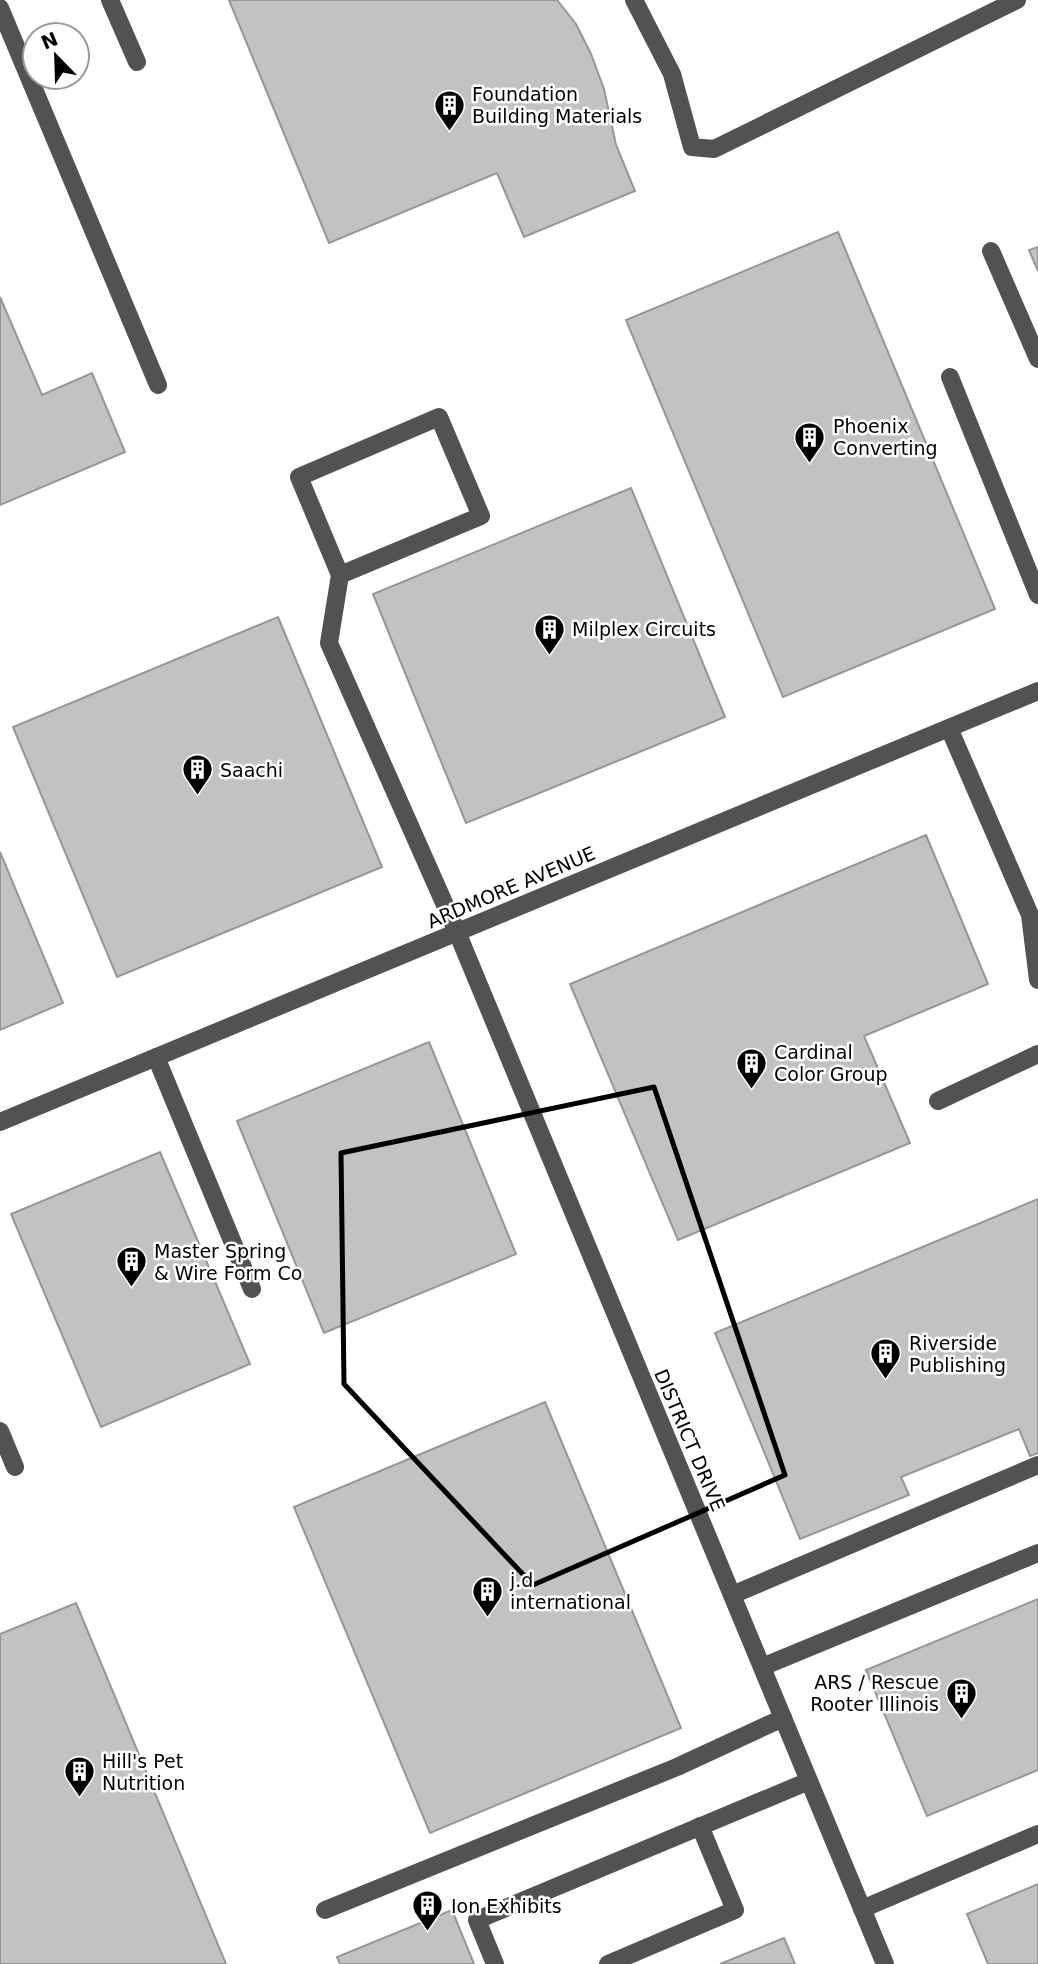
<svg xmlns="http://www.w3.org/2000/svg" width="1038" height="1964" viewBox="0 0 1038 1964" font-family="'DejaVu Sans',sans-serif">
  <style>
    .building { fill: #c2c2c2; stroke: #969696; stroke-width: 2 }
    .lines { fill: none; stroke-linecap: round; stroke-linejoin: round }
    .minor { stroke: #525252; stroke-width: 18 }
    .marked { fill: none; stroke: #000; stroke-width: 5; stroke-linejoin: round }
    .labels { text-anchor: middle; stroke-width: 5; stroke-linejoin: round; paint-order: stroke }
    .poi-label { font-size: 19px; fill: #000; stroke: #fff; text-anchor: start }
    .street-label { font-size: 19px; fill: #000; stroke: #fff }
  </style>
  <rect width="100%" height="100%" fill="#fff"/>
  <!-- building -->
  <g class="building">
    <polygon points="229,0 557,0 576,24 591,54 604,89 616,145 635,191 524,237 497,173 329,243"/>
    <polygon points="838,232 995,609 783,697 626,320"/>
    <polygon points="1038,247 1038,271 1029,250"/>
    <polygon points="0,297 42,395 92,373 125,452 0,505"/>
    <polygon points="631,488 725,717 466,823 373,594"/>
    <polygon points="278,617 382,867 117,977 13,727"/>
    <polygon points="926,835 988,984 864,1036 910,1143 678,1240 570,984"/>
    <polygon points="0,852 63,1003 0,1030"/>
    <polygon points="429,1042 516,1254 324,1333 237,1121"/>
    <polygon points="160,1152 250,1364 101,1427 11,1214"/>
    <polygon points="1038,1199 1038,1453 1030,1456 1019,1429 901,1477 909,1495 800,1539 715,1333"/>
    <polygon points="545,1402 681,1728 430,1833 294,1507"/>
    <polygon points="1038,1599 1038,1770 927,1816 866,1670"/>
    <polygon points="76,1603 226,1964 0,1964 0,1634"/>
    <polygon points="1038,1884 1038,1964 988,1964 967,1914"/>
    <polygon points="452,1910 474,1964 340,1964 337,1957"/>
    <polygon points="784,1938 795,1964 720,1964"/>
  </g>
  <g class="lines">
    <!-- minor -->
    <g class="minor">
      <polyline points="110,0 137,62"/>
      <polyline points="634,0 672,74 692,147 714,149 1017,0"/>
      <polyline points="0,8 158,385"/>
      <polyline points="991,251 1038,359"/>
      <polyline points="950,377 1038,595"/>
      <polyline points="340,575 481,516 439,417 299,477 340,575 329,643 457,932 885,1964"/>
      <polyline points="949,728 1030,915 1038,980"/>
      <polyline points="156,1057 252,1289"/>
      <polyline points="938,1101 1038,1054"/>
      <polyline points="0,1122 1038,691"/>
      <polyline points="0,1431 15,1467"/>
      <polyline points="732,1595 1038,1465"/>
      <polyline points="762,1667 1038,1553"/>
      <polyline points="862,1909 1038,1834"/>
      <polyline points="325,1910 677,1767 783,1718"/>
      <polyline points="495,1964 477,1920 809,1781"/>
      <polyline points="608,1964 735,1910 700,1826"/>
    </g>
  </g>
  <!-- marked area -->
  <path class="marked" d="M654 1087 785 1475 533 1585 344 1384 341 1153Z"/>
  <!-- icons -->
  <defs>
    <symbol id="building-pin" viewBox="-11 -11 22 30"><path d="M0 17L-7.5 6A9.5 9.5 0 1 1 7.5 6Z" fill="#000" stroke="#fff"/><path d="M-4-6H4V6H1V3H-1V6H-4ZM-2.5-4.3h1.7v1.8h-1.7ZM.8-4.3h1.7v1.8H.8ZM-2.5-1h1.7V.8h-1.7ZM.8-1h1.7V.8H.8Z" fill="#fff"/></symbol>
  </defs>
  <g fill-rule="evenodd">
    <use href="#building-pin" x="432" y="88" width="35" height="47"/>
    <use href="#building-pin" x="792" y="420" width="35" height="47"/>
    <use href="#building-pin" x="532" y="612" width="35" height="47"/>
    <use href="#building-pin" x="180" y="752" width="35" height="47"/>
    <use href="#building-pin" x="734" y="1046" width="35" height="47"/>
    <use href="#building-pin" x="114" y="1244" width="35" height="47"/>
    <use href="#building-pin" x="868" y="1336" width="35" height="47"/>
    <use href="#building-pin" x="470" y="1574" width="35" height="47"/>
    <use href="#building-pin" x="944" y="1676" width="35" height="47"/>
    <use href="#building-pin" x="62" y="1754" width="35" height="47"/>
    <use href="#building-pin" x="410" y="1888" width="35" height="47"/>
  </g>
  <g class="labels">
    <!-- poi labels -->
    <g class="poi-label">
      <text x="472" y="101">Foundation<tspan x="472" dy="22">Building Materials</tspan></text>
      <text x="833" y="433">Phoenix<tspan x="833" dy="22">Converting</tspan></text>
      <text x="572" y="636">Milplex Circuits</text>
      <text x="220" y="777">Saachi</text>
      <text x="774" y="1059">Cardinal<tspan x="774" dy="22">Color Group</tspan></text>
      <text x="154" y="1258">Master Spring<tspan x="154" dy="22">&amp; Wire Form Co</tspan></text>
      <text x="909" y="1350">Riverside<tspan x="909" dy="22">Publishing</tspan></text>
      <text x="510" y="1587">j.d<tspan x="510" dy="22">international</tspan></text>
      <text x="939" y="1689" text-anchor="end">ARS / Rescue<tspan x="939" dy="22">Rooter Illinois</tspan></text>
      <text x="102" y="1768">Hill's Pet<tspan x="102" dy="22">Nutrition</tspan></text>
      <text x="451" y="1913">Ion Exhibits</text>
    </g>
    <!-- street labels -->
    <g class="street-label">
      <text transform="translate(511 887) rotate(-23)" y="7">ARDMORE AVENUE</text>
      <text transform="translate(690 1440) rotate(67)" y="7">DISTRICT DRIVE</text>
    </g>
  </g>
  <!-- north arrow -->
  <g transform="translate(56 56) rotate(337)"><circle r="33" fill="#ffffff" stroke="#999999" stroke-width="2"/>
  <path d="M0-5L12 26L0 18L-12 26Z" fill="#000000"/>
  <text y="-10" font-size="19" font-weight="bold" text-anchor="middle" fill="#000000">N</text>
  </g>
</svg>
